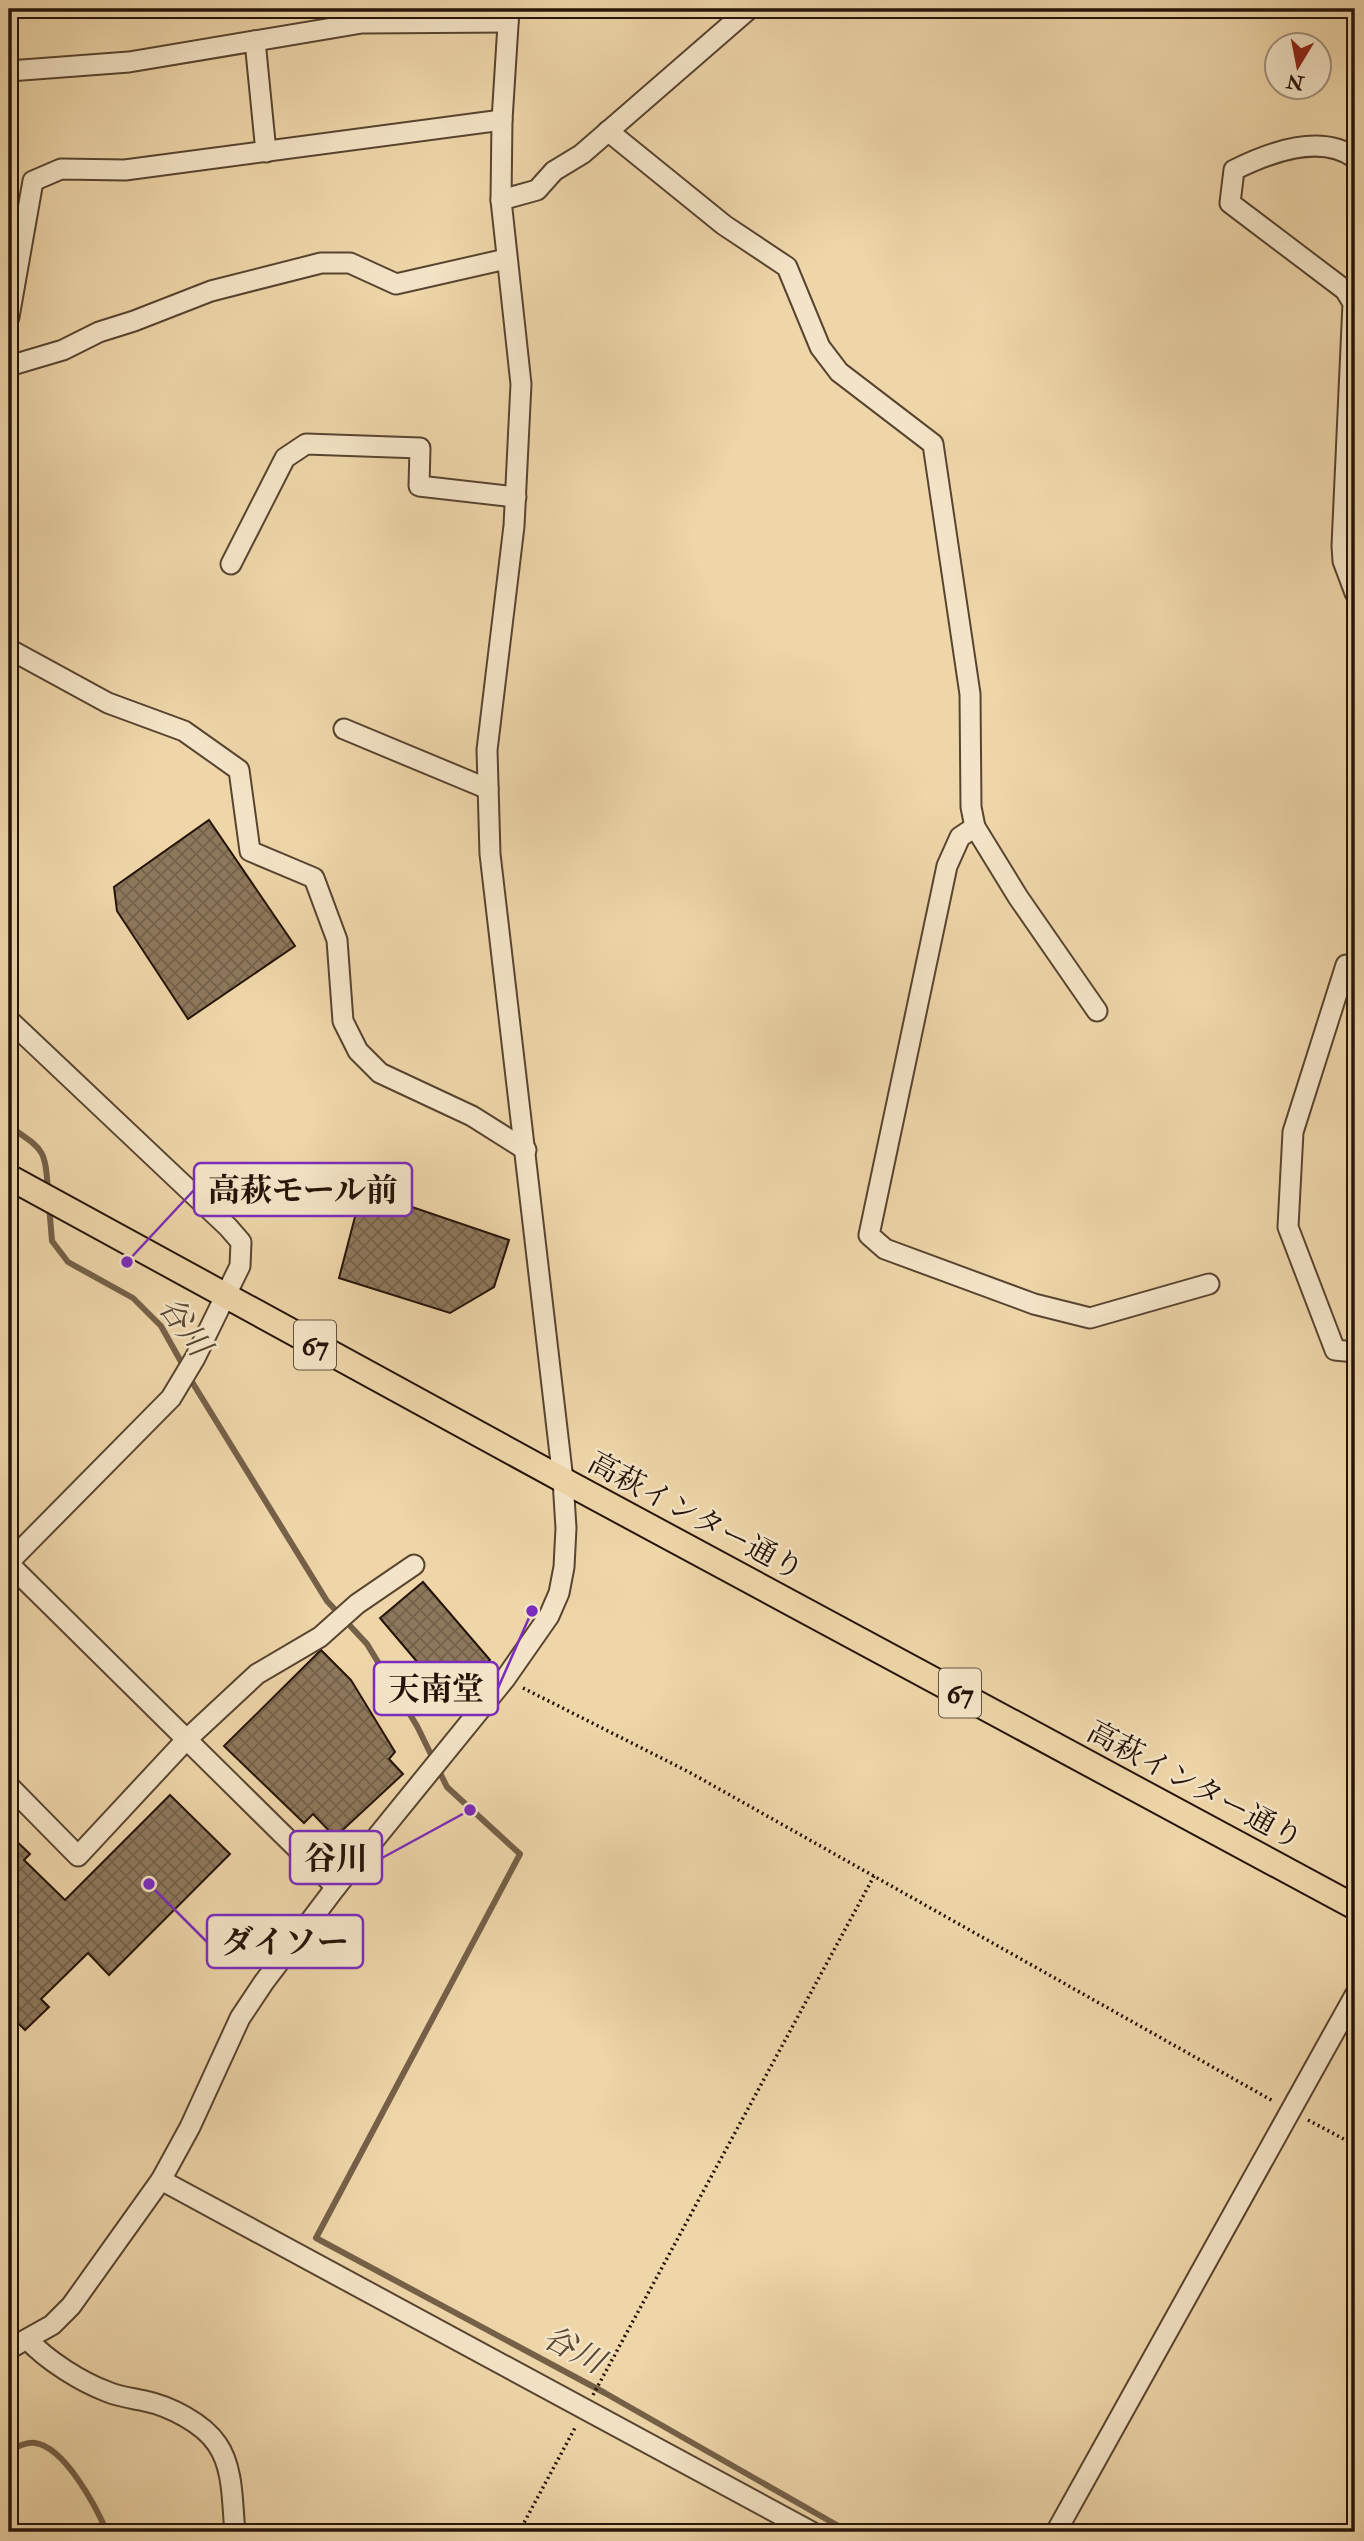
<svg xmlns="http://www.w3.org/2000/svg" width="1364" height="2541" viewBox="0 0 1364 2541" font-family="'IM FELL Double Pica','Noto Serif JP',serif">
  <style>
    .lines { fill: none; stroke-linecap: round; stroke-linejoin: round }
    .stream { stroke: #756048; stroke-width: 6 }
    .building { fill: url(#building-cross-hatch); stroke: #261308; stroke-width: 2 }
    .minor-casing { stroke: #584430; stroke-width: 23 }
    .major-casing { stroke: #261308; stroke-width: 28 }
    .path { stroke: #261308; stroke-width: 3.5; stroke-dasharray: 2 3.5; stroke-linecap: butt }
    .minor { stroke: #f4e4c7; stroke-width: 19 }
    .major { stroke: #eed6a9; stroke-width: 24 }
    .labels { text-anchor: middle; stroke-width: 5; stroke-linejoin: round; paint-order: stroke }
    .shield { fill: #f4e4c7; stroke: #645241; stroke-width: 2 }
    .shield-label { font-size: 28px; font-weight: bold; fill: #261308 }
    .street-label { font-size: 30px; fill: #261308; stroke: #f4e4c7 }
    .water-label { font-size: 32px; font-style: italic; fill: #5b4732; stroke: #f4e4c7 }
    .leader { fill: none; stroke: #7b2cbf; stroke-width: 2.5 }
    .callout-dot { fill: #7b2cbf; stroke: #f4e4c7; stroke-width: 2.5 }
    .callout { fill: #f4e4c7; stroke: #7b2cbf; stroke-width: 2.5 }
    .callout-label { font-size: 32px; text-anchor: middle; font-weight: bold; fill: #261308 }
  </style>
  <defs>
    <pattern id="building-cross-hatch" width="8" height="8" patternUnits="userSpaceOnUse" patternTransform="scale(1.75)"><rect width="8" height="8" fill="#8e785c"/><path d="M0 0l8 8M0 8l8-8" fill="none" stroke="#74614a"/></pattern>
  </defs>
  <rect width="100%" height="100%" fill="#eed6a9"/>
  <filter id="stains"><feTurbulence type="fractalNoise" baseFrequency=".00286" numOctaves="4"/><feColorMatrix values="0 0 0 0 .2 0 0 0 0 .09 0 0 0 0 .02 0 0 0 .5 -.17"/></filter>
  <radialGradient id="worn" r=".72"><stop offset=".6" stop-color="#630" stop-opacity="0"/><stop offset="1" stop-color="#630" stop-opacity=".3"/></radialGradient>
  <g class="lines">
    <!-- stream -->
    <g class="stream">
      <path d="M9 1126C44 1150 45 1148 48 1191"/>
      <polyline points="49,1205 52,1241 68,1262 133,1298 161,1326 184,1367"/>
      <polyline points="189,1377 327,1601 367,1644 417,1726 447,1787 520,1854 316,2238 605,2393 849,2532"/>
      <path d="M9 2451C16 2447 27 2442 35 2443 65 2447 96 2507 107 2532"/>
    </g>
  </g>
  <!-- building -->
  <g class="building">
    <polygon points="209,820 295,946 188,1019 117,911 114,887"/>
    <polygon points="362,1190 509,1240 494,1287 450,1313 339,1278"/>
    <polygon points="423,1582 490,1660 447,1697 380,1618"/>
    <polygon points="321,1650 351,1680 395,1752 389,1759 403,1774 335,1837 313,1814 304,1823 224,1746"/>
    <polygon points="170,1795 230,1854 109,1975 88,1953 41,1999 49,2007 25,2030 18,2023 9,2031 9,1834 30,1854 24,1860 65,1900"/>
  </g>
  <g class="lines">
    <defs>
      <g id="minor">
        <polyline points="255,41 266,152"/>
        <polyline points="9,71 129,62 362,23 508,22"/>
        <polyline points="608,131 724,225 787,267 820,347 839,372 933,444 970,694 971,807 975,827 1018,897 1097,1011"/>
        <path d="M1355 158C1321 133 1268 153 1234 170L1230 203 1345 290 1353 303 1342 546 1343 561 1355 593"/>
        <polyline points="501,200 537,190 554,171 582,154 749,9"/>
        <polyline points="9,317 33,181 61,169 125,170 502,120"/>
        <polyline points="9,366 63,350 99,332 134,321 211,291 321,263 350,263 396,284 506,259"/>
        <polyline points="231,564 285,458 306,444 420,448 419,486 516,497"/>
        <polyline points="9,649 108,703 184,731 239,770 250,851 314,878 337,940 343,1021 358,1051 380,1073 472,1116 526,1150"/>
        <polyline points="344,729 488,789"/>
        <polyline points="975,827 960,837 947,866 869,1235 885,1249 1034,1304 1090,1318 1209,1284"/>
        <polyline points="1355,966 1346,965 1293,1132 1288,1227 1335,1350 1355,1352"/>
        <polyline points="9,1020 228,1227 241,1242 240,1266 195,1358 171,1398 9,1562"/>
        <polyline points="9,1564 336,1887"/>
        <polyline points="9,1786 78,1856 186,1740 257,1674 320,1637 357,1604 414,1565"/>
        <polyline points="161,2180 812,2532"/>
        <path d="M28 2340C48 2361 81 2382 108 2392 120 2397 132 2398 145 2401 169 2406 203 2423 217 2444 234 2468 232 2504 235 2532"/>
        <polyline points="9,2349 52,2325 71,2306 161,2180 190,2127 240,2018 264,1982 336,1887 505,1679 549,1616 559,1593 564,1567 566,1528 563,1480 490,854 487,750 514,526 521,384 501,200 502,120 509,9"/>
        <polyline points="1056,2532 1355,1995"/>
      </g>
      <polyline id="major" points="9,1177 563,1480 1355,1907"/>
    </defs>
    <!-- minor casing -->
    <use href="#minor" class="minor-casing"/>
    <!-- major casing -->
    <use href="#major" class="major-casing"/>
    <!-- path -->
    <g class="path">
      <polyline points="523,1688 689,1772 1273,2101"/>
      <polyline points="1308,2120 1355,2145"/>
      <polyline points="593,2395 874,1876"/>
      <polyline points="519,2532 576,2426"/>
    </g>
    <!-- minor -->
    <use href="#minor" class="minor"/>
    <!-- major -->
    <use href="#major" class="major"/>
  </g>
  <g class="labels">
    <!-- shield labels -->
    <g class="shield">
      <rect x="294" y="1320.5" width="42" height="49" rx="5"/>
      <rect x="939" y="1668.5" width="42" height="49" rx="5"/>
    </g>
    <g class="shield-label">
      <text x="315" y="1355">67</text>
      <text x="960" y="1703">67</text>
    </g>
    <!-- street labels -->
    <g class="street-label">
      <text transform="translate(696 1516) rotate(28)" y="10">高萩インター通り</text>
      <text transform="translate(1195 1785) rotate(28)" y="10">高萩インター通り</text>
    </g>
    <!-- water labels -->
    <g class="water-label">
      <text transform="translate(185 1326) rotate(54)" y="11">谷川</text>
      <text transform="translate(574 2349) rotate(28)" y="11">谷川</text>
    </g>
  </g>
  <!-- callouts -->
  <path class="leader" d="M127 1262L194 1190M532 1611L498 1688M470 1810L382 1858M149 1884L207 1942"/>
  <g class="callout-dot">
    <circle cx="127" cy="1262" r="7"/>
    <circle cx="532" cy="1611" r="7"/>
    <circle cx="470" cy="1810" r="7"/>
    <circle cx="149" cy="1884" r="7"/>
  </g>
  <g class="callout">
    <rect x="194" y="1163" width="218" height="53" rx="7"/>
    <rect x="374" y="1662" width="124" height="53" rx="7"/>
    <rect x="290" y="1831" width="92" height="53" rx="7"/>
    <rect x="207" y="1915" width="156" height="53" rx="7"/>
  </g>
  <g class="callout-label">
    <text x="303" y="1201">高萩モール前</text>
    <text x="436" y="1700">天南堂</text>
    <text x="336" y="1869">谷川</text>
    <text x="285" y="1953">ダイソー</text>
  </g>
  <!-- margin -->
  <rect width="1364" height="2541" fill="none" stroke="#eed6a9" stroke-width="35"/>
  <rect x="10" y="10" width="1343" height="2520" fill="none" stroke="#261308" stroke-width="3.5"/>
  <rect x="18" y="18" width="1329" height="2506" fill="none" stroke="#261308" stroke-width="2"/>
  <!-- north arrow -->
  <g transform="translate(1298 66) rotate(190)"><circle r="33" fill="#f4e4c7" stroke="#a2907b" stroke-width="2"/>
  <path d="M0-5L12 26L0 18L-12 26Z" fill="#8f2418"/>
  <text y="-10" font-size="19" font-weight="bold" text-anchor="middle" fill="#261308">N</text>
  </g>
  <rect width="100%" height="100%" filter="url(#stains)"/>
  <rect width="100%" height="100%" fill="url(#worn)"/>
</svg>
